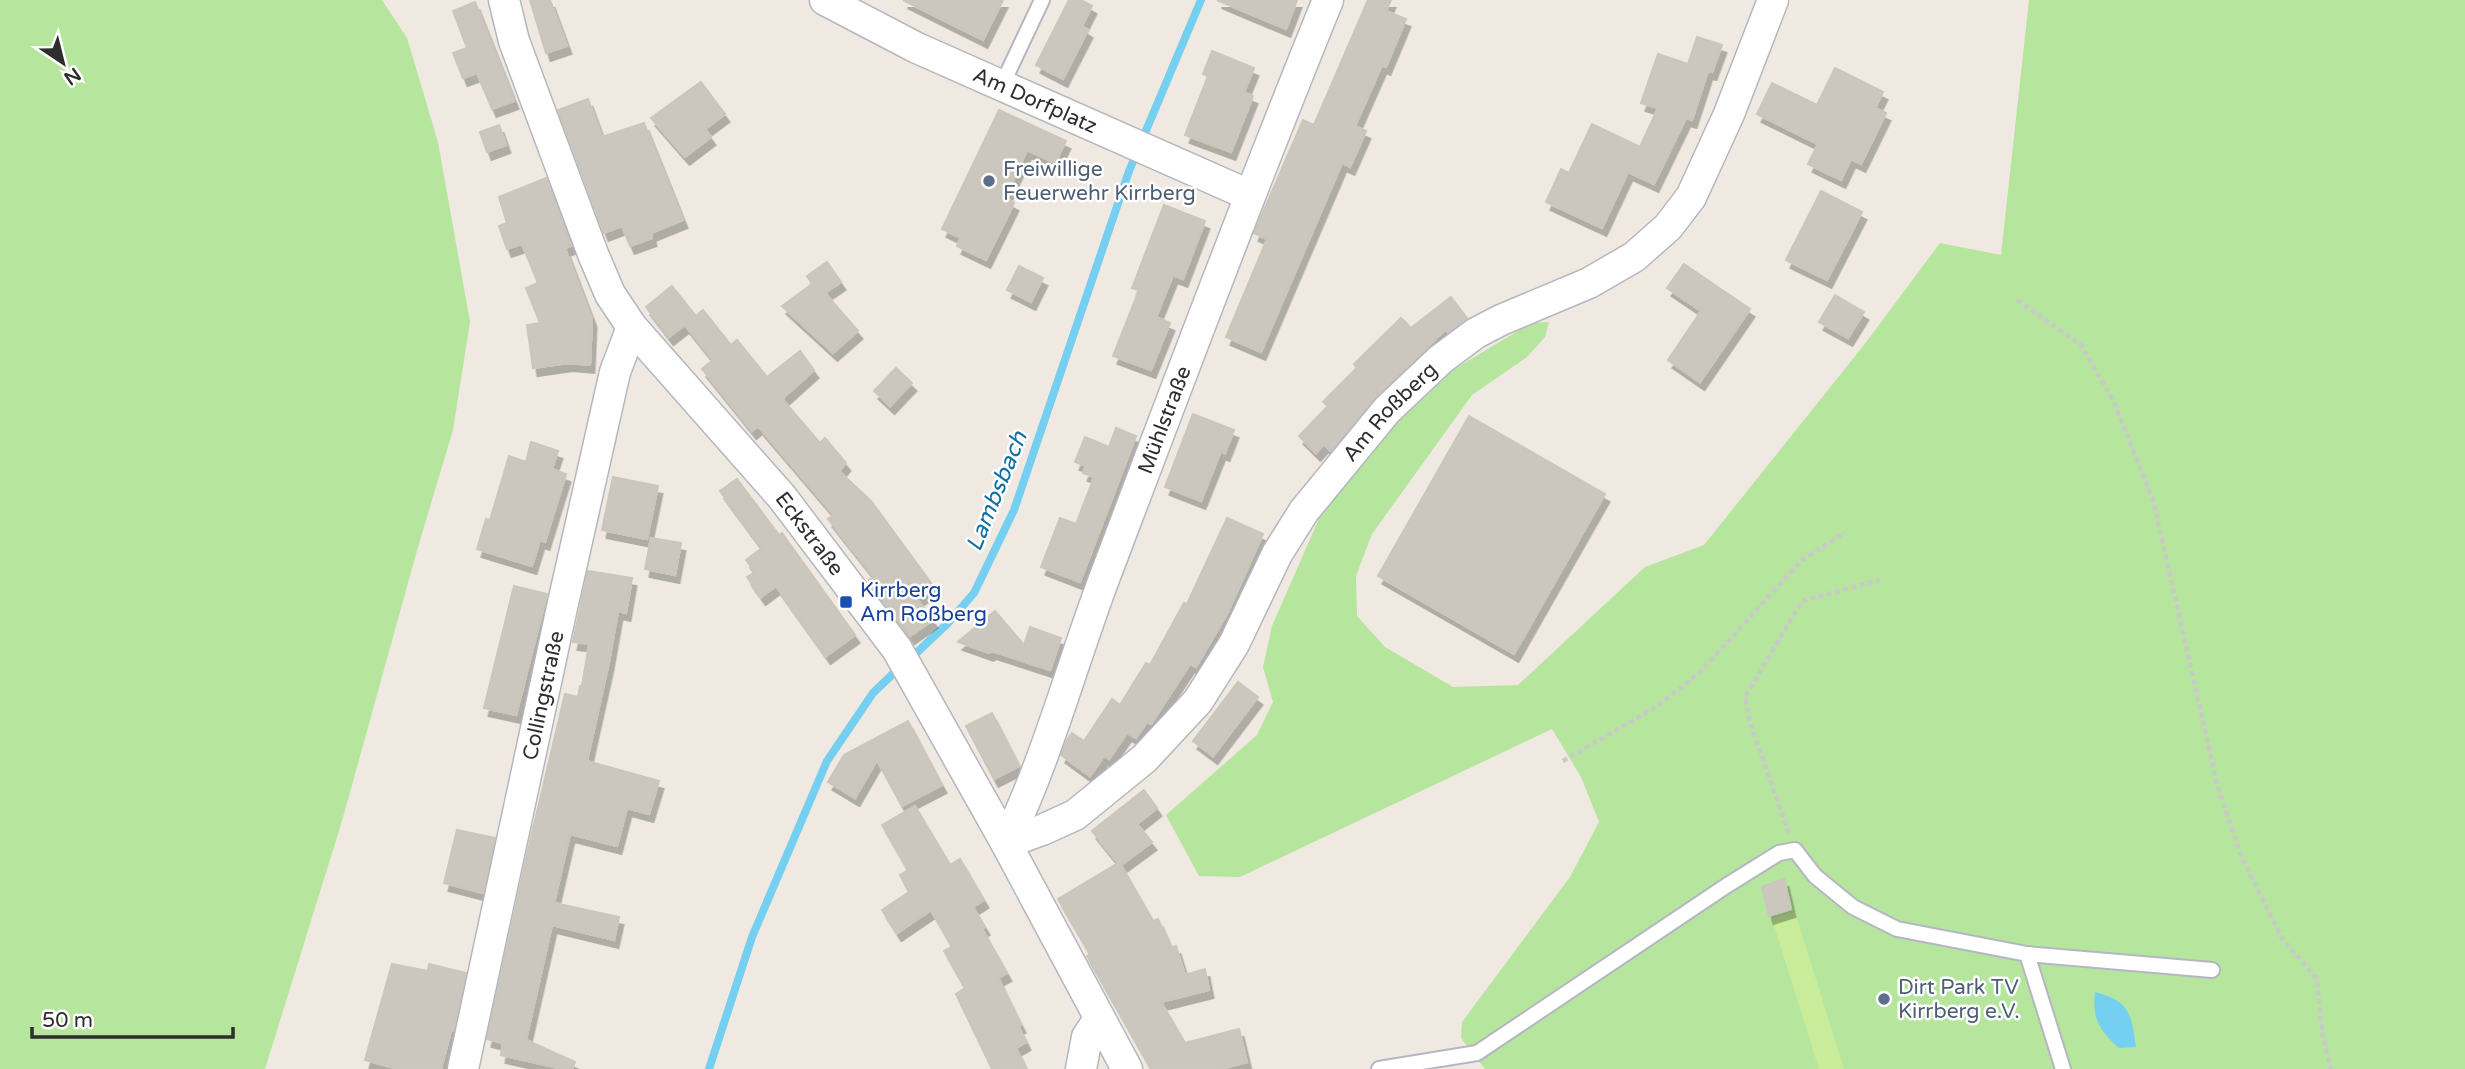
<svg xmlns="http://www.w3.org/2000/svg" width="2465" height="1069" viewBox="0 0 2465 1069" font-family="'Varela Round',sans-serif">
  <style>
    .green { fill: #b6e59e }
    .pitch { fill: #c9ec9a }
    .water { fill: #75cff0 }
    .lines { fill: none; stroke-linecap: round; stroke-linejoin: round }
    .stream { stroke: #75cff0; stroke-width: 8 }
    .building { fill: #cbc7bf; stroke: #cbc5ba; stroke-width: 2; filter: url(#shadow) }
    .lane-casing { stroke: #b4b7c1; stroke-width: 18 }
    .street-casing { stroke: #b4b7c1; stroke-width: 33 }
    .path { stroke: #c9c9c9; stroke-width: 4.5; stroke-dasharray: 5 3.5; stroke-linecap: butt }
    .lane { stroke: #fff; stroke-width: 14 }
    .street { stroke: #fff; stroke-width: 30 }
    .service-dot { fill: #5c6f8a; stroke: #fff; stroke-width: 2.5 }
    .transit-dot { fill: #1a4fb4; stroke: #fff; stroke-width: 2.5 }
    .labels { text-anchor: middle; stroke-width: 5; stroke-linejoin: round; paint-order: stroke }
    .street-label { font-size: 21px; fill: #2e2e2e; stroke: #fff }
    .service-label { font-size: 21px; fill: #4e5e75; stroke: #fff; text-anchor: start }
    .transit-label { font-size: 21px; fill: #164399; stroke: #fff; text-anchor: start }
    .water-label { font-size: 23px; font-style: italic; fill: #0d6fa3; stroke: #fff }
  </style>
  <defs>
    <filter id="shadow"><feDropShadow dx="4.5" dy="8" stdDeviation="0" flood-color="#0004"/></filter>
  </defs>
  <rect width="100%" height="100%" fill="#efe9e1"/>
  <!-- green -->
  <g class="green">
    <polygon points="0,0 382,0 407,38 438,142 470,322 453,430 418,547 342,821 265,1069 0,1069"/>
    <polygon points="2029,0 2465,0 2465,1069 1485,1069 1461,1038 1462,1022 1570,877 1599,822 1581,777 1552,729 1240,877 1199,876 1166,815 1257,735 1273,702 1263,667 1272,626 1325,505 1405,412 1453,370 1531,323 1549,322 1545,337 1527,357 1472,395 1372,534 1356,576 1357,616 1385,647 1453,687 1518,685 1645,567 1704,545 1864,345 1940,243 2001,255"/>
  </g>
  <!-- pitch -->
  <polygon class="pitch" points="1795,912 1844,1069 1819,1069 1772,919"/>
  <!-- water -->
  <path class="water" d="M2095 992C2130 1001 2131 1014 2136 1047L2119 1048C2099 1030 2092 1019 2095 992Z"/>
  <g class="lines">
    <!-- stream -->
    <g class="stream">
      <polyline points="909,660 948,623 974,593 1014,510 1129,171 1201,0"/>
      <polyline points="709,1069 752,937 827,761 873,693 899,668"/>
    </g>
  </g>
  <!-- building -->
  <g class="building">
    <polygon points="530,0 550,0 567,46 546,53"/>
    <polygon points="903,0 1003,0 983,40"/>
    <polygon points="1069,0 1081,0 1092,6 1082,26 1088,30 1063,79 1036,65"/>
    <polygon points="1217,0 1297,0 1286,29"/>
    <polygon points="1368,0 1391,0 1386,11 1406,19 1386,67 1382,65 1355,126 1366,131 1350,167 1342,163 1261,352 1226,337 1267,239 1254,233 1303,120 1314,125"/>
    <polygon points="475,2 514,101 492,109 477,73 463,78 453,53 467,48 453,11"/>
    <polygon points="1697,37 1722,45 1712,72 1708,71 1692,120 1686,118 1654,184 1628,172 1602,228 1546,202 1561,169 1569,173 1592,124 1640,147 1658,108 1641,103 1658,54 1688,64"/>
    <polygon points="1212,51 1254,68 1244,92 1253,96 1231,152 1185,135 1208,76 1203,74"/>
    <polygon points="1835,68 1883,92 1875,108 1886,113 1861,164 1851,159 1841,180 1808,164 1818,144 1757,114 1772,83 1817,105"/>
    <polygon points="701,82 725,114 705,129 711,137 685,157 651,118"/>
    <polygon points="588,99 602,137 644,123 683,220 651,233 652,238 630,246 622,226 604,233 558,110"/>
    <polygon points="999,110 1066,141 1055,163 1027,150 1005,198 1014,203 986,260 957,246 961,238 942,229"/>
    <polygon points="499,125 506,145 487,152 480,132"/>
    <polygon points="546,178 571,246 565,248 592,319 590,365 568,363 533,368 527,325 540,323 526,288 538,283 522,244 507,249 499,226 507,223 499,197"/>
    <polygon points="1821,191 1862,212 1827,280 1786,260"/>
    <polygon points="1164,205 1205,221 1183,279 1173,275 1156,317 1170,323 1151,370 1113,356 1139,290 1132,288"/>
    <polygon points="827,262 841,282 825,293 858,331 833,353 782,306 812,284 807,276"/>
    <polygon points="1684,264 1750,309 1700,382 1668,360 1701,311 1667,288"/>
    <polygon points="1019,266 1043,278 1031,302 1007,290"/>
    <polygon points="672,286 696,316 703,310 731,345 737,340 767,377 800,351 814,370 782,399 820,443 825,438 846,463 839,471 871,501 934,587 917,599 933,620 910,636 869,580 874,577 828,519 834,515 758,426 752,431 702,369 713,360 685,325 691,320 669,337 646,307"/>
    <polygon points="1835,295 1864,312 1848,338 1819,322"/>
    <polygon points="1451,297 1467,318 1448,332 1446,329 1375,397 1331,451 1324,444 1316,453 1299,436 1328,406 1323,402 1357,368 1354,364 1401,318 1411,328"/>
    <polygon points="896,368 912,383 890,406 874,391"/>
    <polygon points="1193,414 1234,430 1225,453 1221,451 1201,501 1165,487"/>
    <polygon points="1469,416 1605,494 1514,654 1378,576"/>
    <polygon points="1116,428 1136,436 1080,582 1041,567 1060,518 1076,524 1094,477 1083,473 1086,466 1075,462 1085,437 1109,447"/>
    <polygon points="531,442 558,451 552,469 566,474 545,542 540,540 532,566 477,549 486,519 490,520 509,456 526,462"/>
    <polygon points="613,477 658,486 647,539 602,530"/>
    <polygon points="737,479 779,535 782,533 855,635 826,656 776,586 761,597 747,577 755,572 746,560 762,548 720,491"/>
    <polygon points="1227,518 1263,534 1227,614 1196,667 1190,664 1151,724 1147,722 1136,738 1127,733 1109,759 1104,756 1090,776 1061,755 1067,740 1072,733 1084,741 1112,699 1120,705 1146,663 1150,665 1184,603 1187,604"/>
    <polygon points="651,538 681,543 675,575 645,569"/>
    <polygon points="588,571 632,578 626,613 618,611 609,662 587,761 659,781 649,814 627,808 617,846 570,834 554,903 619,917 614,940 552,925 526,1040 575,1062 572,1069 563,1069 501,1055 503,1043 487,1039 529,846 565,694 578,697 580,686 582,686 589,644 573,642"/>
    <polygon points="514,586 547,594 516,715 484,708"/>
    <polygon points="995,611 1024,645 1030,627 1061,638 1050,670 992,651 989,653 958,642"/>
    <polygon points="1238,682 1258,697 1213,756 1193,741"/>
    <polygon points="992,713 1019,766 994,779 966,726"/>
    <polygon points="908,721 942,785 902,806 877,760 855,798 828,782 844,755"/>
    <polygon points="1144,790 1157,808 1137,824 1152,842 1121,865 1153,921 1158,919 1171,948 1176,946 1185,975 1205,969 1209,990 1161,1002 1185,1043 1239,1029 1247,1062 1221,1069 1151,1069 1087,956 1090,954 1058,899 1118,863 1092,831"/>
    <polygon points="915,806 950,865 960,859 984,900 973,907 985,927 982,929 1007,973 998,978 1021,1025 1018,1026 1026,1042 1016,1048 1026,1069 992,1069 956,994 965,988 944,951 952,947 931,910 897,933 882,910 909,892 900,875 908,870 882,825"/>
    <polygon points="457,830 495,838 483,893 444,883"/>
    <polygon points="1784,879 1791,909 1769,916 1762,887"/>
    <polygon points="392,964 428,971 429,964 466,973 453,1031 451,1031 441,1069 398,1069 365,1060"/>
  </g>
  <g class="lines">
    <defs>
      <g id="lane">
        <polyline points="1001,87 1042,0"/>
        <polyline points="2027,954 2063,1069"/>
        <polyline points="1379,1069 1477,1053 1726,886 1779,853 1795,850 1815,876 1853,907 1897,929 2027,954 2212,970"/>
      </g>
      <g id="street">
        <path id="s1" d="M504 0 514 41 593 254 610 294 632 327 782 497 897 649 1006 843 1127 1069"/>
        <path id="s2" d="M825 0 917 48 1249 195"/>
        <path id="s3" d="M1006 843 1042 830 1075 815 1144 759 1198 701 1234 644 1277 554 1304 511 1387 410 1441 359 1476 333 1501 320 1589 283 1634 257 1668 227 1691 197 1729 114 1773 0"/>
        <path id="s4" d="M1006 843C1047 759 1071 667 1104 579 1177 386 1250 192 1328 0"/>
        <path id="s5" d="M463 1069 561 612 615 372 632 327"/>
        <polyline points="1081,1069 1087,1037 1099,1019"/>
      </g>
    </defs>
    <!-- lane casing -->
    <use href="#lane" class="lane-casing"/>
    <!-- street casing -->
    <use href="#street" class="street-casing"/>
    <!-- path -->
    <g class="path">
      <polyline points="2017,300 2081,345 2114,402 2153,500 2218,788 2243,860 2282,938 2317,979 2323,1038 2331,1069"/>
      <polyline points="1563,761 1656,707 1699,673 1803,559 1845,533"/>
      <polyline points="1789,833 1750,723 1745,697 1802,601 1880,580"/>
    </g>
    <!-- lane -->
    <use href="#lane" class="lane"/>
    <!-- street -->
    <use href="#street" class="street"/>
  </g>
  <!-- markers -->
  <g class="service-dot">
    <circle cx="989" cy="181" r="7"/>
    <circle cx="1884" cy="999" r="7"/>
  </g>
  <rect class="transit-dot" x="839" y="595" width="14" height="14" rx="3.5"/>
  <g class="labels">
    <!-- street labels -->
    <g class="street-label">
      <text dy="7" stroke="none"><textPath href="#s2" startOffset="233">Am Dorfplatz</textPath></text>
      <text dy="7" stroke="none"><textPath href="#s3" startOffset="592">Am Roßberg</textPath></text>
      <text dy="7" stroke="none"><textPath href="#s4" startOffset="452">Mühlstraße</textPath></text>
      <text dy="7" stroke="none"><textPath href="#s1" startOffset="625">Eckstraße</textPath></text>
      <text dy="7" stroke="none"><textPath href="#s5" startOffset="382">Collingstraße</textPath></text>
    </g>
    <!-- service labels -->
    <g class="service-label">
      <text x="1003" y="176">Freiwillige<tspan x="1003" dy="24">Feuerwehr Kirrberg</tspan></text>
      <text x="1898" y="994">Dirt Park TV<tspan x="1898" dy="24">Kirrberg e.V.</tspan></text>
    </g>
    <!-- transit labels -->
    <g class="transit-label">
      <text x="860" y="597">Kirrberg<tspan x="860" dy="24">Am Roßberg</tspan></text>
    </g>
    <!-- water labels -->
    <g class="water-label">
      <text transform="translate(996 491) rotate(-68)" y="8">Lambsbach</text>
    </g>
  </g>
  <!-- north arrow -->
  <g transform="translate(63 63) rotate(145)" stroke="#ffffff" stroke-width="5" paint-order="stroke">
  <path d="M0-5L12 26L0 18L-12 26Z" fill="#2e2e2e"/>
  <text y="-10" font-size="19" font-weight="bold" text-anchor="middle" fill="#2e2e2e">N</text>
  </g>
  <!-- scale -->
  <path d="M32 1027v10h201v-10" fill="none" stroke="#2e2e2e" stroke-width="3.5"/>
  <text x="42" y="1027" font-size="21" fill="#2e2e2e" stroke="#ffffff" stroke-width="5" paint-order="stroke">50 m</text>
</svg>
